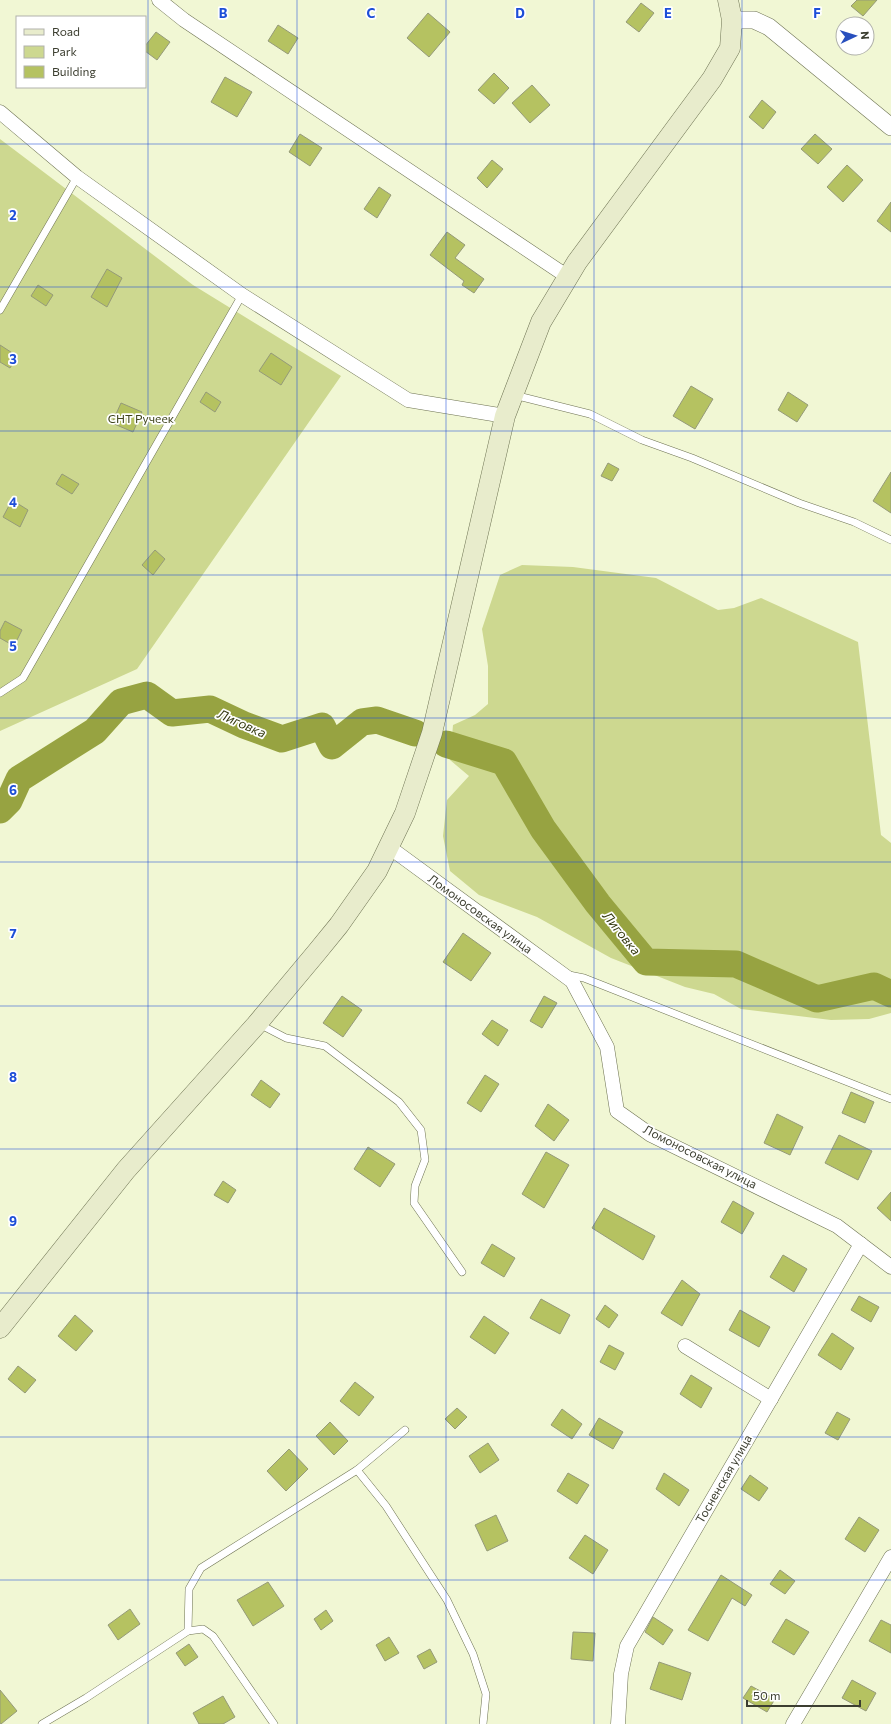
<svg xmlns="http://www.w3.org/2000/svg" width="891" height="1724" viewBox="0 0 891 1724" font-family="Commissioner,sans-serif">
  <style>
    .green { fill: #cdd890 }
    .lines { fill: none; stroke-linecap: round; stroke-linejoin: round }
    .river { stroke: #97a341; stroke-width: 27 }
    .building { fill: #b5c261; stroke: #959a79 }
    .service-casing { stroke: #6e7353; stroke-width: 8 }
    .minor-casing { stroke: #6e7353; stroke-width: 15 }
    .tertiary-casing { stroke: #6e7353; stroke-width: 18 }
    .secondary-casing { stroke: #6e7353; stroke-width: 21 }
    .service { stroke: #fff; stroke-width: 7 }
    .minor { stroke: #fff; stroke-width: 14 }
    .tertiary { stroke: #fff; stroke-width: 17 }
    .secondary { stroke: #e8eccc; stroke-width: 20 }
    .grid { fill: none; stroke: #1d4ed8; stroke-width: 1; stroke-opacity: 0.55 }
    .labels { text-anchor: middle; stroke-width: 3.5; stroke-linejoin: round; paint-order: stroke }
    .park-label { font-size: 12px; fill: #40451d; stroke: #fff }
    .street-label { font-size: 12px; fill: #3c3e30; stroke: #fff }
    .water-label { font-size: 13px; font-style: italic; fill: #353a11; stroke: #fff }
    .grid-label { font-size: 13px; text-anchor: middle; font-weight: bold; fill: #1d4ed8; stroke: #fff; stroke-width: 3.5; stroke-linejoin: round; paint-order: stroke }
  </style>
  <rect width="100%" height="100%" fill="#f1f7d4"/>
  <!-- green -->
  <g class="green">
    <polygon points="0,139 193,285 341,376 137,669 0,731"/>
    <polygon points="522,565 573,567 656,578 718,610 734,608 761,598 858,642 881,835 891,843 891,1013 869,1019 831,1020 741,1009 714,994 685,987 611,958 537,917 479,895 450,871 443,836 447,800 469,776 450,760 453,725 475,715 488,704 488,666 482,629 500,575"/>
  </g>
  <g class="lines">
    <!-- river -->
    <g class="river">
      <polyline points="446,744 504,762 543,829 598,904 646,962 736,964 817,999 874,986 891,994"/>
      <polyline points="0,810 9,801 19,779 95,731 121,702 147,695 172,713 210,709 244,725 282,739 322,726 332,746 362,722 377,720 415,733"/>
    </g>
  </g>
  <!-- building -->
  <g class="building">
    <polygon points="857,0 877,0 863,16 851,6"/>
    <polygon points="641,3 654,13 639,32 626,22"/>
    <polygon points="428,13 450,32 429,57 407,38"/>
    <polygon points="278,25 298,38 288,54 268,41"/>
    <polygon points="156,32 170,42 157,60 145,51 145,46"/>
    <polygon points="494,73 509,88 494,104 478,90"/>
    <polygon points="225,77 252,92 237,117 211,102"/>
    <polygon points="532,85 550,105 530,123 512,103"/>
    <polygon points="762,100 776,112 763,129 749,117"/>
    <polygon points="300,134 322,148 310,166 289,152"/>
    <polygon points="815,134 832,149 818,164 801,149"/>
    <polygon points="492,160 503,169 487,188 477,178"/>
    <polygon points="847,165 863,180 843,202 827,187"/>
    <polygon points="379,187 391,195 377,218 364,209"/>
    <polygon points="891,202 891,232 877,221"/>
    <polygon points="447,232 465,245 455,258 484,279 474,293 462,285 464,281 430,255"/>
    <polygon points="107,269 122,278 107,307 91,297"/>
    <polygon points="38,285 53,295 46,306 31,296"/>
    <polygon points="0,345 17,356 10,368 0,362"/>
    <polygon points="271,353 292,367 281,385 259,371"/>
    <polygon points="691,386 713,399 695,429 673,416"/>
    <polygon points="206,392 221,402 215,412 200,402"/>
    <polygon points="788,392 808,405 797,422 778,410"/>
    <polygon points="121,403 142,412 133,432 112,423"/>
    <polygon points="608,463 619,469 612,481 601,476"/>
    <polygon points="891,472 891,513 873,501"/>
    <polygon points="62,474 79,484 72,494 56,484"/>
    <polygon points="12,500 28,510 20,527 3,517"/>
    <polygon points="155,550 165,559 153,575 142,565"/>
    <polygon points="5,621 22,630 14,646 0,638 0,631"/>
    <polygon points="463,933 491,953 471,981 443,962"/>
    <polygon points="342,996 362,1010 343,1037 323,1023"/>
    <polygon points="544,996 557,1003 542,1028 530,1021"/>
    <polygon points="492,1020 508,1030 498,1046 482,1034"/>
    <polygon points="485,1075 499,1084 481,1112 467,1103"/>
    <polygon points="261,1080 280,1094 270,1108 251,1095"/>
    <polygon points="851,1092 874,1102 865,1123 842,1113"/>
    <polygon points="548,1104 569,1120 554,1141 535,1126"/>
    <polygon points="777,1114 803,1127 790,1155 764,1143"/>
    <polygon points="839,1135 872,1151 858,1180 825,1163"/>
    <polygon points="368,1147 395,1164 380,1187 354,1169"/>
    <polygon points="546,1152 569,1165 544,1208 522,1194"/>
    <polygon points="223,1181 236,1190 228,1203 214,1195"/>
    <polygon points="891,1192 891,1221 877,1208"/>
    <polygon points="733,1201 754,1213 742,1234 721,1222"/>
    <polygon points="604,1208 655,1236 643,1260 592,1228"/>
    <polygon points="492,1244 515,1258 504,1277 481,1263"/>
    <polygon points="783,1255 807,1269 794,1292 770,1277"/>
    <polygon points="682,1280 700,1294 682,1326 661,1313"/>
    <polygon points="859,1296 879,1307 871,1322 851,1310"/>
    <polygon points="541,1299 570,1315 560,1334 530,1318"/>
    <polygon points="605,1305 618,1315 609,1328 596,1319"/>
    <polygon points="740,1310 770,1327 759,1347 729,1330"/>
    <polygon points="75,1315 93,1331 76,1351 58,1336"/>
    <polygon points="484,1316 509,1333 495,1354 470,1337"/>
    <polygon points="832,1333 854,1348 841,1370 818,1355"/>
    <polygon points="609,1345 624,1353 615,1370 600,1362"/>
    <polygon points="18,1366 36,1380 25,1393 8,1379"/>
    <polygon points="691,1375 712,1388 701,1408 680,1394"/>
    <polygon points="355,1382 374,1397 359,1416 340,1401"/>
    <polygon points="457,1408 467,1417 455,1429 445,1419"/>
    <polygon points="562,1409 582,1424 572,1439 551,1425"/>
    <polygon points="837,1412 850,1419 838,1440 825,1433"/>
    <polygon points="599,1418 623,1432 613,1449 589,1435"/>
    <polygon points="330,1422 348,1441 334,1455 316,1436"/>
    <polygon points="488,1443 499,1460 480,1473 469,1456"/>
    <polygon points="289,1449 308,1469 286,1491 267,1471"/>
    <polygon points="568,1473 589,1485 577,1504 557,1491"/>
    <polygon points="664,1473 689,1490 679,1506 656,1489"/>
    <polygon points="750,1475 768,1488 759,1501 741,1489"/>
    <polygon points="496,1515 508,1541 487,1551 475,1525"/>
    <polygon points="859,1517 879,1530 865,1552 845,1539"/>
    <polygon points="585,1535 608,1550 593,1574 569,1558"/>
    <polygon points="780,1570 795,1581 785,1594 770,1584"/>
    <polygon points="721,1575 752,1595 745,1606 732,1598 708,1641 688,1630"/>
    <polygon points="268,1582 284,1606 253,1626 237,1600"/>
    <polygon points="130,1609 140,1624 118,1640 108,1625"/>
    <polygon points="326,1610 333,1621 321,1630 314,1619"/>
    <polygon points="653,1617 673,1630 663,1645 645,1632"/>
    <polygon points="786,1619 809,1632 794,1655 772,1642"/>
    <polygon points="881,1620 891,1625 891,1653 869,1641"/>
    <polygon points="573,1632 595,1633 593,1661 571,1659"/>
    <polygon points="389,1637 399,1653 385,1661 376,1645"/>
    <polygon points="189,1644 198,1657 185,1666 176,1653"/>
    <polygon points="430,1649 437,1662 424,1669 417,1656"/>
    <polygon points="659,1662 691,1673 682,1700 650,1689"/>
    <polygon points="852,1680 876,1693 866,1711 842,1698"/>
    <polygon points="751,1686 775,1699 767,1712 743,1698"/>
    <polygon points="0,1690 17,1711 1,1724 0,1724"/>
    <polygon points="223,1696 235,1717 223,1724 199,1724 193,1713"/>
  </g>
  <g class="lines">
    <defs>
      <g id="service">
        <polyline points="0,310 77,177"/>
        <polyline points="514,395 590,414 642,440 692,458 799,503 854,522 891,540"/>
        <polyline points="0,693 23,678 242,295"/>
        <polyline points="569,975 584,978 891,1099"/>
        <polyline points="259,1024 286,1038 325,1046 399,1102 421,1130 425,1160 415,1186 414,1203 462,1272"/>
        <polyline points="357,1470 386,1506 447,1600 473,1654 486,1694 483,1724"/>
        <polyline points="188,1631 189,1589 201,1568 357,1470 405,1430"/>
        <polyline points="42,1724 86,1698 188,1631 203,1629 213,1636 274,1724"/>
      </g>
      <g id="minor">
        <polyline points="159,0 184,20 568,277"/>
        <polyline points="0,112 77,177 242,295 408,400 505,416"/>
        <polyline points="389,847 572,981 607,1047 617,1111 651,1135 837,1226 891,1267"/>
        <polyline points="685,1346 771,1399"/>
        <polyline points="618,1724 621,1674 627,1646 861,1244"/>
        <polyline points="793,1724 891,1557"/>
      </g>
      <polyline id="tertiary" points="732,20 754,20 769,27 891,127"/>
      <polyline id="secondary" points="0,1328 126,1170 256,1025 317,952 339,925 377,871 405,813 432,733 505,416 541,322 577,262 712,79 730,48 732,20 728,0"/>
    </defs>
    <!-- service casing -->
    <use href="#service" class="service-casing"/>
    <!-- minor casing -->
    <use href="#minor" class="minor-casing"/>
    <!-- tertiary casing -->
    <use href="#tertiary" class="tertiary-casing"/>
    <!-- secondary casing -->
    <use href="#secondary" class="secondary-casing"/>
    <!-- service -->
    <use href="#service" class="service"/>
    <!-- minor -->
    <use href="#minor" class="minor"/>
    <!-- tertiary -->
    <use href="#tertiary" class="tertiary"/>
    <!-- secondary -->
    <use href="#secondary" class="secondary"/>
  </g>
  <!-- grid -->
  <path class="grid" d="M148 0V1724M297 0V1724M446 0V1724M594 0V1724M742 0V1724M0 144H891M0 287H891M0 431H891M0 575H891M0 718H891M0 862H891M0 1006H891M0 1149H891M0 1293H891M0 1437H891M0 1580H891"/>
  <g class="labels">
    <!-- park labels -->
    <g class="park-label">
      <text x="141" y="423">СНТ Ручеек</text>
    </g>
    <!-- street labels -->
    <g class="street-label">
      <text transform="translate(480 914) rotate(36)" y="4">Ломоносовская улица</text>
      <text transform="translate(700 1157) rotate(27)" y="4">Ломоносовская улица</text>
      <text transform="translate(724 1479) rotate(-60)" y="4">Тосненская улица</text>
    </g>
    <!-- water labels -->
    <g class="water-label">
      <text transform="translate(242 723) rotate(24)" y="5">Лиговка</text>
      <text transform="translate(622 933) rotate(51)" y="5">Лиговка</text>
    </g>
  </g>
  <g class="grid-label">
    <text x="223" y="18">B</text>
    <text x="371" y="18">C</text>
    <text x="520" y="18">D</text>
    <text x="668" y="18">E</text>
    <text x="817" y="18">F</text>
    <text x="13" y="220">2</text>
    <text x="13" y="364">3</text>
    <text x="13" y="507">4</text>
    <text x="13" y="651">5</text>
    <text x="13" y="795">6</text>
    <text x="13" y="938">7</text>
    <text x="13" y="1082">8</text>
    <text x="13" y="1226">9</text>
  </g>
  <!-- legend -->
  <rect x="16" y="16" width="130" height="72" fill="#ffffff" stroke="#b1b2ac"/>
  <rect x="24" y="29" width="20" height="6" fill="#e8eccc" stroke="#b1b2ac"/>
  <text x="52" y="36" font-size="12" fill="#3c3e30">Road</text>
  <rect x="24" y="46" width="20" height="12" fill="#cdd890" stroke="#b1b2ac"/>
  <text x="52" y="56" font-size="12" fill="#3c3e30">Park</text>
  <rect x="24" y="66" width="20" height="12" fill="#b5c261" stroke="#b1b2ac"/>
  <text x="52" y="76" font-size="12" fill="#3c3e30">Building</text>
  <!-- north arrow -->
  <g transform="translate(855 36) rotate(86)"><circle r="19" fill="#ffffff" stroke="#b1b2ac"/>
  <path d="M0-3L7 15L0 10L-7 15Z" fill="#284fbe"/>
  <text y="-6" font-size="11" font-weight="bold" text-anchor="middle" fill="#3c3e30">N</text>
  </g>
  <!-- scale -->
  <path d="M747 1700v6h113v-6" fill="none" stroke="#3c3e30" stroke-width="2"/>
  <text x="753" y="1700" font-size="12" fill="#3c3e30" stroke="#ffffff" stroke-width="3" paint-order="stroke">50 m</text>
</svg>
